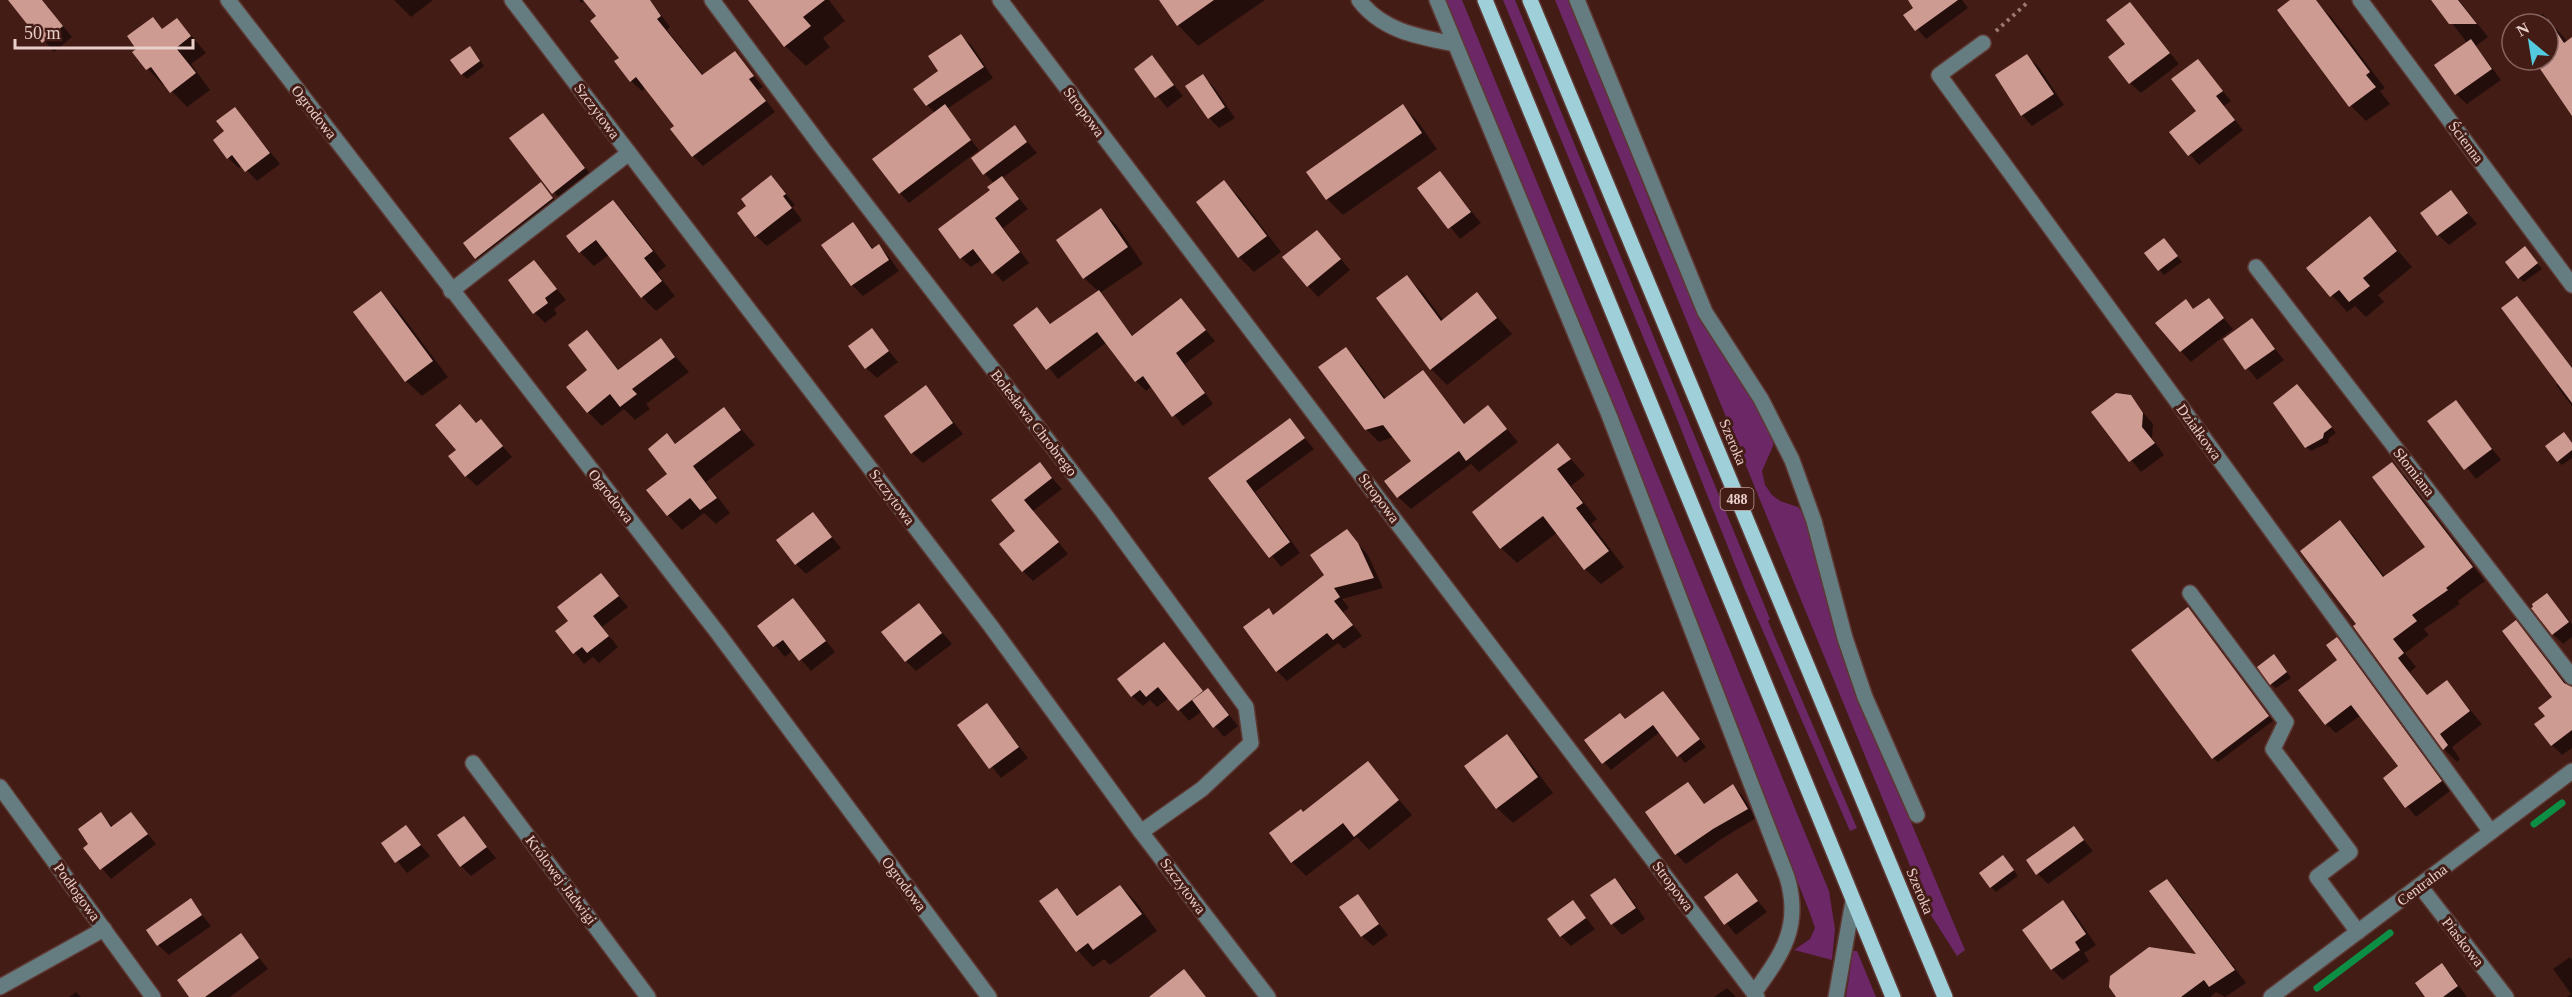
<svg xmlns="http://www.w3.org/2000/svg" width="2572" height="997" viewBox="0 0 2572 997" font-family="Georgia,serif">
  <style>
    .green { fill: #6b2766 }
    .shadow { fill: #0007 }
    .lines { fill: none; stroke-linecap: round; stroke-linejoin: round }
    .stream { stroke: #0c8f44; stroke-width: 7 }
    .building { fill: #ce9b92 }
    .minor-casing { stroke: #5e3833; stroke-width: 18 }
    .major-casing { stroke: #5e3833; stroke-width: 18 }
    .path { stroke: #9a7974; stroke-width: 4; stroke-dasharray: 3 4.5; stroke-linecap: butt }
    .minor { stroke: #657d81; stroke-width: 15 }
    .major { stroke: #9fd0da; stroke-width: 15 }
    .labels { text-anchor: middle; stroke-width: 6; stroke-linejoin: round; paint-order: stroke }
    .shield { fill: #441c16; stroke: #b89993; stroke-width: 1.5 }
    .shield-label { font-size: 14px; font-weight: bold; fill: #e9cec9 }
    .street-label { font-size: 15px; fill: #e9cec9; stroke: #441c16 }
  </style>
  <rect width="100%" height="100%" fill="#441c16"/>
  <!-- green -->
  <g class="green">
    <polygon points="1443,0 1462,0 1829,891 1835,929 1832,960 1794,950 1810,939 1815,928 1811,916 1570,302"/>
    <polygon points="1503,0 1515,0 1770,619 1768,621 1857,828 1850,831 1745,590 1673,409"/>
    <polygon points="1555,0 1571,0 1659,225 1698,314 1749,391 1773,435 1773,446 1762,471 1765,485 1772,495 1780,501 1798,507 1807,519 1867,718 1965,950 1957,956 1929,912"/>
    <polygon points="1853,951 1857,951 1876,997 1846,997"/>
  </g>
  <!-- shadow -->
  <g class="shadow">
    <polygon points="10,0 42,0 72,37 54,52"/>
    <polygon points="394,0 433,0 411,17"/>
    <polygon points="579,0 650,0 670,27 667,30 704,76 735,53 763,87 758,90 775,112 703,166 693,156 676,126 646,87 642,91 631,81 597,18 584,1 581,3"/>
    <polygon points="749,0 829,0 845,21 823,38 830,47 806,66 785,46"/>
    <polygon points="1160,0 1265,0 1198,46 1178,25"/>
    <polygon points="1910,0 1962,0 1968,8 1926,39 1905,15 1915,8"/>
    <polygon points="2292,0 2310,0 2317,3 2332,18 2385,88 2380,91 2390,104 2366,121 2351,106"/>
    <polygon points="2435,0 2459,0 2488,37 2476,46 2501,80 2467,104 2456,94 2467,43"/>
    <polygon points="2130,4 2179,64 2141,93 2130,83 2127,45"/>
    <polygon points="2543,14 2568,42 2572,39 2572,113 2536,60 2548,60 2548,24 2529,24"/>
    <polygon points="153,19 163,30 177,19 206,53 191,64 210,90 187,107 165,84 163,85 148,69 134,52 138,49"/>
    <polygon points="961,36 972,46 993,78 947,109 979,150 909,203 900,193 935,113 927,105 940,72"/>
    <polygon points="474,52 484,66 467,79 462,74"/>
    <polygon points="2027,56 2038,66 2064,105 2032,126 2022,115 1997,75"/>
    <polygon points="1152,57 1183,96 1167,108 1136,69"/>
    <polygon points="2198,61 2231,101 2224,106 2243,130 2199,165 2171,132 2198,112"/>
    <polygon points="1202,76 1213,86 1235,118 1219,128 1209,118"/>
    <polygon points="1403,106 1418,122 1437,149 1343,215 1327,199 1308,172"/>
    <polygon points="235,109 280,164 257,181 242,165 239,168 228,158 226,131"/>
    <polygon points="543,115 593,177 562,202 512,139"/>
    <polygon points="1015,127 1037,153 1002,178 1028,209 1003,228 1029,263 1003,282 983,259 971,267 961,258 994,183 985,174"/>
    <polygon points="1440,173 1481,223 1460,239 1419,189"/>
    <polygon points="1224,182 1240,198 1281,252 1254,272 1239,257"/>
    <polygon points="541,184 563,209 486,268 476,258"/>
    <polygon points="781,188 795,205 792,207 802,220 767,246 756,236 748,206"/>
    <polygon points="2451,192 2477,224 2449,245 2438,235"/>
    <polygon points="613,202 627,216 666,266 657,273 675,296 656,311 642,297 609,255 594,266 580,252"/>
    <polygon points="1101,210 1117,226 1143,264 1100,293 1133,336 1181,300 1215,341 1185,364 1213,404 1183,426 1152,386 1146,391 1136,381 1107,342 1058,379 1015,325 1037,309 1052,325 1099,292 1084,278"/>
    <polygon points="2370,218 2412,267 2378,295 2384,302 2366,317 2355,306 2347,312 2308,268"/>
    <polygon points="853,224 874,249 879,246 889,257 899,271 863,296 852,285 823,245"/>
    <polygon points="1327,242 1350,270 1318,297 1308,286"/>
    <polygon points="2169,245 2182,262 2164,275 2146,253"/>
    <polygon points="2529,253 2542,269 2524,282 2519,278"/>
    <polygon points="534,262 566,300 554,309 557,314 545,323 535,313"/>
    <polygon points="1407,277 1423,293 1444,321 1477,294 1512,334 1447,385 1431,369"/>
    <polygon points="381,293 397,309 448,377 422,396 406,381"/>
    <polygon points="2517,298 2572,367 2572,406 2556,385 2559,383"/>
    <polygon points="2208,300 2233,329 2191,362 2181,351 2186,301 2194,310"/>
    <polygon points="2252,320 2284,360 2257,380 2225,339"/>
    <polygon points="871,330 898,362 877,378 866,368"/>
    <polygon points="587,332 620,371 661,340 689,372 646,404 650,409 635,420 624,409 602,426 588,412 589,371"/>
    <polygon points="1346,349 1358,361 1386,399 1423,372 1465,424 1488,407 1518,442 1479,472 1471,464 1411,509 1398,497 1413,461 1394,437 1379,442 1366,429"/>
    <polygon points="926,387 963,434 923,463 912,453"/>
    <polygon points="2302,391 2336,433 2329,438 2328,443 2311,451 2306,447"/>
    <polygon points="2130,397 2153,424 2152,438 2164,455 2141,472 2093,412"/>
    <polygon points="2456,402 2501,460 2476,479 2430,422"/>
    <polygon points="724,409 755,445 706,482 730,513 716,524 704,513 682,530 668,515 670,474 667,435 677,445"/>
    <polygon points="1290,420 1314,449 1255,492 1300,553 1281,567 1210,478"/>
    <polygon points="481,421 512,457 477,486 466,476 458,450"/>
    <polygon points="2572,443 2572,458 2562,465 2558,461"/>
    <polygon points="1558,445 1585,475 1571,486 1597,519 1591,524 1624,567 1601,584 1585,569 1558,532 1517,563 1501,548"/>
    <polygon points="1040,464 1062,489 1033,511 1068,554 1033,581 1023,571 1017,531 993,500"/>
    <polygon points="2392,464 2405,477 2485,581 2458,601 2460,604 2424,629 2429,635 2405,653 2416,667 2410,672 2428,696 2447,682 2482,724 2452,747 2460,759 2457,762 2444,749 2358,624 2339,522 2353,535 2385,577 2427,548"/>
    <polygon points="813,514 841,548 806,574 796,564"/>
    <polygon points="1347,531 1368,555 1383,588 1342,599 1349,608 1343,612 1362,636 1344,649 1338,643 1287,681 1277,671 1269,610 1274,616 1326,576"/>
    <polygon points="601,575 628,607 602,627 618,647 599,663 593,657 584,664 557,631 570,621"/>
    <polygon points="2547,595 2572,624 2572,637 2563,644 2553,634"/>
    <polygon points="793,600 835,652 811,671 793,650 785,657 759,626"/>
    <polygon points="919,605 952,644 916,671 906,661"/>
    <polygon points="2192,614 2273,721 2218,762 2213,758"/>
    <polygon points="2516,622 2572,690 2572,748 2562,755 2552,745 2547,717 2554,697"/>
    <polygon points="2337,639 2347,649 2450,791 2416,817 2385,779 2400,767 2361,715 2336,733 2326,724 2339,661"/>
    <polygon points="1164,644 1204,692 1207,690 1218,700 1238,726 1224,737 1202,711 1189,721 1169,698 1157,707 1150,700 1143,706 1132,696"/>
    <polygon points="2278,660 2291,678 2276,688 2271,684"/>
    <polygon points="1663,693 1706,747 1685,763 1660,732 1611,770 1586,741 1626,721"/>
    <polygon points="987,705 1028,758 1001,778 959,725"/>
    <polygon points="1506,736 1522,752 1553,793 1513,823 1497,808"/>
    <polygon points="1368,763 1412,815 1369,850 1357,837 1306,876 1292,862 1303,814"/>
    <polygon points="1688,783 1705,805 1733,786 1742,795 1756,818 1723,838 1686,864 1676,854 1647,812"/>
    <polygon points="131,813 156,844 111,879 85,848 90,844 101,814 113,827"/>
    <polygon points="463,818 496,858 471,876 461,866"/>
    <polygon points="406,827 430,856 407,873 383,843"/>
    <polygon points="2074,828 2093,851 2048,884 2038,874"/>
    <polygon points="2008,862 2018,876 1996,892 1991,887"/>
    <polygon points="1737,875 1767,912 1736,935 1706,898"/>
    <polygon points="1615,880 1625,890 1645,919 1622,935 1612,924"/>
    <polygon points="2167,881 2179,893 2246,983 2225,997 2216,992 2210,997 2118,997 2199,956"/>
    <polygon points="1120,886 1136,902 1157,931 1110,965 1104,959 1093,967 1078,951 1056,890 1079,916"/>
    <polygon points="1357,896 1388,935 1373,946 1362,936"/>
    <polygon points="190,900 211,926 169,955 158,945"/>
    <polygon points="1573,902 1595,929 1571,946 1561,936"/>
    <polygon points="2063,902 2074,913 2096,945 2084,953 2089,961 2063,980 2052,969 2024,930"/>
    <polygon points="241,935 268,969 230,997 191,997"/>
    <polygon points="2570,957 2572,960 2572,997 2567,997 2571,994 2553,969"/>
    <polygon points="2442,965 2452,976 2467,997 2427,997"/>
    <polygon points="1727,988 1736,997 1714,997"/>
    <polygon points="76,992 81,997 69,997"/>
  </g>
  <g class="lines">
    <!-- stream -->
    <g class="stream">
      <polyline points="2534,824 2562,803"/>
      <polyline points="2317,988 2390,933"/>
    </g>
  </g>
  <!-- building -->
  <g class="building">
    <polygon points="8,0 42,0 63,26 42,43"/>
    <polygon points="583,0 650,0 661,16 657,19 702,75 735,51 754,76 749,79 766,101 692,157 670,129 674,126 636,77 630,82 614,61 619,58 590,21 596,16"/>
    <polygon points="748,0 825,0 803,17 811,26 784,47"/>
    <polygon points="1159,0 1214,0 1177,26"/>
    <polygon points="1908,0 1958,0 1915,31 1903,15 1913,8"/>
    <polygon points="2290,0 2316,0 2370,72 2366,75 2376,87 2349,107 2277,10"/>
    <polygon points="2431,0 2458,0 2477,24 2449,24"/>
    <polygon points="2130,2 2170,53 2129,84 2108,57 2125,44 2106,20"/>
    <polygon points="153,17 162,29 177,18 191,36 176,48 196,73 170,93 151,67 146,70 132,52 136,49 127,36"/>
    <polygon points="2548,19 2564,43 2572,37 2572,116 2534,60 2548,60"/>
    <polygon points="961,34 984,67 926,106 913,89 938,71 928,56"/>
    <polygon points="2471,39 2492,69 2455,95 2434,65"/>
    <polygon points="470,46 480,61 461,75 450,60"/>
    <polygon points="2027,54 2054,94 2021,116 1995,75"/>
    <polygon points="1152,55 1174,85 1155,98 1134,69"/>
    <polygon points="2198,59 2223,91 2216,96 2235,120 2188,156 2169,132 2196,111 2171,79"/>
    <polygon points="1203,74 1225,107 1208,119 1185,86"/>
    <polygon points="945,104 971,140 899,194 872,159"/>
    <polygon points="1403,104 1422,133 1326,200 1306,172"/>
    <polygon points="235,107 270,153 245,172 232,155 227,159 213,140 224,131 216,121"/>
    <polygon points="543,113 585,168 552,194 509,138"/>
    <polygon points="1015,125 1027,142 983,175 971,158"/>
    <polygon points="1440,171 1471,212 1448,229 1417,188"/>
    <polygon points="771,175 786,194 783,196 792,208 755,237 737,213 746,206 741,199"/>
    <polygon points="1002,176 1019,199 995,218 1020,252 992,274 973,249 960,259 938,229 990,190 987,187"/>
    <polygon points="1224,180 1267,236 1238,258 1196,202"/>
    <polygon points="541,182 553,198 475,259 463,243"/>
    <polygon points="2451,190 2468,213 2437,236 2420,213"/>
    <polygon points="613,200 653,251 644,258 662,281 641,298 596,240 579,253 566,236"/>
    <polygon points="1101,208 1128,247 1083,279 1056,240"/>
    <polygon points="2370,216 2397,251 2363,278 2370,286 2349,302 2339,290 2330,297 2306,268"/>
    <polygon points="853,222 872,249 879,244 889,260 851,286 821,245"/>
    <polygon points="1317,230 1341,259 1307,287 1282,257"/>
    <polygon points="2164,238 2178,256 2158,271 2144,253"/>
    <polygon points="2525,246 2538,263 2518,279 2505,262"/>
    <polygon points="534,260 557,289 545,298 548,303 533,314 508,280"/>
    <polygon points="1407,275 1441,321 1477,292 1497,318 1430,370 1376,298"/>
    <polygon points="1099,290 1132,336 1181,298 1206,330 1176,353 1205,393 1172,417 1143,376 1135,382 1097,332 1046,370 1013,325 1037,307 1050,324"/>
    <polygon points="381,291 433,361 405,382 353,312"/>
    <polygon points="2517,296 2572,368 2572,403 2501,308"/>
    <polygon points="2209,298 2224,318 2180,352 2155,323 2186,299 2193,309"/>
    <polygon points="2252,318 2275,349 2245,370 2223,339"/>
    <polygon points="872,328 889,351 865,369 848,346"/>
    <polygon points="587,330 618,370 661,338 675,357 632,389 637,394 620,407 610,394 587,413 566,387 587,370 568,345"/>
    <polygon points="1346,347 1384,399 1423,370 1464,424 1488,405 1507,429 1466,461 1459,451 1397,498 1384,481 1411,461 1383,425 1365,430 1318,367"/>
    <polygon points="2297,384 2332,427 2324,433 2323,438 2305,448 2273,403"/>
    <polygon points="926,385 953,423 911,454 884,416"/>
    <polygon points="2116,393 2131,395 2143,413 2142,427 2155,443 2129,462 2091,412"/>
    <polygon points="2456,400 2492,449 2464,470 2427,421"/>
    <polygon points="460,404 476,423 481,419 503,446 465,477 448,456 456,450 435,425"/>
    <polygon points="724,407 741,430 693,466 717,498 700,510 690,498 667,516 646,490 667,474 648,449 667,433 675,444"/>
    <polygon points="1290,418 1305,438 1246,481 1290,542 1269,558 1208,478"/>
    <polygon points="2564,432 2572,443 2572,450 2557,462 2545,446"/>
    <polygon points="1558,443 1571,459 1557,469 1583,503 1576,508 1609,551 1584,570 1543,516 1500,549 1472,512"/>
    <polygon points="1040,462 1052,478 1024,500 1059,542 1022,572 999,544 1015,531 991,500"/>
    <polygon points="2392,462 2473,567 2446,588 2448,590 2412,615 2417,621 2393,639 2404,653 2398,658 2427,695 2447,680 2470,711 2440,734 2448,745 2443,750 2353,626 2356,624 2300,551 2340,520 2383,577 2425,547 2372,477"/>
    <polygon points="813,512 832,537 795,565 776,540"/>
    <polygon points="1347,529 1358,543 1374,578 1334,588 1340,597 1334,601 1353,625 1333,640 1327,633 1276,672 1243,627 1269,608 1273,615 1324,575 1310,555"/>
    <polygon points="601,573 619,596 593,616 609,636 587,653 582,647 573,654 555,631 568,621 557,607"/>
    <polygon points="2547,593 2569,622 2552,635 2531,608 2533,607 2532,604"/>
    <polygon points="793,598 826,641 799,661 783,640 773,647 757,626"/>
    <polygon points="919,603 942,633 905,662 881,632"/>
    <polygon points="2188,607 2269,716 2212,759 2131,650"/>
    <polygon points="2516,620 2564,683 2572,687 2572,730 2551,746 2534,724 2545,716 2538,708 2552,697 2502,631"/>
    <polygon points="2337,637 2442,781 2405,808 2383,778 2398,766 2351,705 2325,725 2298,690 2337,660 2326,645"/>
    <polygon points="1164,642 1203,691 1178,711 1158,687 1146,697 1140,690 1131,697 1117,679"/>
    <polygon points="2274,654 2287,672 2270,685 2257,667"/>
    <polygon points="1208,688 1229,715 1213,728 1192,700"/>
    <polygon points="1663,691 1700,739 1677,757 1653,725 1602,764 1584,740 1620,713 1625,719"/>
    <polygon points="987,703 1019,747 989,769 957,725"/>
    <polygon points="1507,734 1538,777 1496,809 1464,766"/>
    <polygon points="1368,761 1399,800 1354,837 1343,823 1291,863 1269,833 1301,809 1303,812"/>
    <polygon points="1688,782 1704,804 1733,784 1748,809 1713,829 1675,855 1645,812"/>
    <polygon points="101,812 111,827 131,812 148,834 100,870 83,848 88,844 78,829"/>
    <polygon points="464,816 487,847 460,867 437,835"/>
    <polygon points="406,825 421,845 395,863 381,843"/>
    <polygon points="2074,826 2084,840 2036,875 2026,860"/>
    <polygon points="2003,855 2014,870 1990,888 1979,873"/>
    <polygon points="1737,873 1758,901 1724,925 1704,897"/>
    <polygon points="1615,878 1636,908 1611,925 1590,895"/>
    <polygon points="2167,879 2235,970 2209,987 2204,980 2181,997 2116,997 2109,987 2110,976 2149,947 2196,954 2149,891"/>
    <polygon points="1120,885 1142,914 1093,950 1088,943 1076,952 1039,901 1057,888 1077,916"/>
    <polygon points="1358,894 1379,924 1361,937 1339,907"/>
    <polygon points="191,898 202,915 157,946 146,930"/>
    <polygon points="1573,900 1586,918 1560,937 1547,919"/>
    <polygon points="2063,900 2086,934 2075,942 2080,950 2051,970 2022,930"/>
    <polygon points="241,933 259,958 205,997 189,997 177,980"/>
    <polygon points="2442,963 2458,986 2443,997 2425,997 2415,983"/>
    <polygon points="1184,969 1206,997 1149,997"/>
  </g>
  <g class="lines">
    <defs>
      <g id="minor">
        <polyline points="228,0 717,632 989,997"/>
        <polyline points="512,0 990,625 1141,832 1268,997"/>
        <polyline points="712,0 823,149 1103,512 1246,707 1251,743 1202,789 1141,832"/>
        <polyline points="1000,0 1757,997"/>
        <path d="M1359 0C1382 31 1419 37 1455 44"/>
        <path d="M1437 0 1609 415 1787 877C1802 927 1782 954 1754 993"/>
        <polyline points="1577,0 1705,312 1761,399 1792,460 1814,521 1845,638 1865,697 1917,815"/>
        <polyline points="2360,0 2572,285"/>
        <polyline points="1983,43 1939,75 2491,832"/>
        <polyline points="2256,267 2572,677"/>
        <polyline points="451,291 629,153"/>
        <polyline points="2190,593 2286,722 2273,749 2350,852 2317,877 2358,932"/>
        <polyline points="473,763 648,997"/>
        <polyline points="0,787 153,997"/>
        <polyline points="2420,886 2506,997"/>
        <polyline points="0,987 104,929"/>
        <polyline points="1836,997 1853,901"/>
        <polyline points="2271,997 2572,771"/>
      </g>
      <g id="major">
        <polyline points="1485,0 1893,997"/>
        <polyline points="1530,0 1945,997"/>
      </g>
    </defs>
    <!-- minor casing -->
    <use href="#minor" class="minor-casing"/>
    <!-- major casing -->
    <use href="#major" class="major-casing"/>
    <!-- path -->
    <polyline class="path" points="1996,31 2027,3 2026,0"/>
    <!-- minor -->
    <use href="#minor" class="minor"/>
    <!-- major -->
    <use href="#major" class="major"/>
  </g>
  <g class="labels">
    <!-- shield labels -->
    <rect class="shield" x="1720.5" y="488" width="33" height="22" rx="4.5"/>
    <g class="shield-label">
      <text x="1737" y="504">488</text>
    </g>
    <!-- street labels -->
    <g class="street-label">
      <text transform="translate(597 111) rotate(53)" y="5">Szczytowa</text>
      <text transform="translate(314 112) rotate(52)" y="5">Ogrodowa</text>
      <text transform="translate(1084 112) rotate(53)" y="5">Stropowa</text>
      <text transform="translate(2466 142) rotate(53)" y="5">Ścienna</text>
      <text transform="translate(1034 423) rotate(52)" y="5">Bolesława Chrobrego</text>
      <text transform="translate(2199 432) rotate(54)" y="5">Działkowa</text>
      <text transform="translate(1733 442) rotate(67)" y="5">Szeroka</text>
      <text transform="translate(2414 472) rotate(52)" y="5">Słomiana</text>
      <text transform="translate(611 496) rotate(52)" y="5">Ogrodowa</text>
      <text transform="translate(892 497) rotate(53)" y="5">Szczytowa</text>
      <text transform="translate(1379 498) rotate(53)" y="5">Stropowa</text>
      <text transform="translate(561 880) rotate(53)" y="5">Królowej Jadwigi</text>
      <text transform="translate(904 884) rotate(53)" y="5">Ogrodowa</text>
      <text transform="translate(2422 885) rotate(-37)" y="5">Centralna</text>
      <text transform="translate(1183 886) rotate(53)" y="5">Szczytowa</text>
      <text transform="translate(1673 886) rotate(53)" y="5">Stropowa</text>
      <text transform="translate(1920 891) rotate(67)" y="5">Szeroka</text>
      <text transform="translate(77 892) rotate(54)" y="5">Podłogowa</text>
      <text transform="translate(2463 942) rotate(52)" y="5">Piaskowa</text>
    </g>
  </g>
  <!-- north arrow -->
  <g transform="translate(2530 42) rotate(330)"><circle r="28" fill="#441c16" stroke="#86635e" stroke-width="1.5"/>
  <path d="M0-4.5L10 22L0 15L-10 22Z" fill="#54cade"/>
  <text y="-9" font-size="16" font-weight="bold" text-anchor="middle" fill="#e9cec9">N</text>
  </g>
  <!-- scale -->
  <path d="M15 39v9h178v-9" fill="none" stroke="#e9cec9" stroke-width="3"/>
  <text x="24" y="39" font-size="18" fill="#e9cec9" stroke="#441c16" stroke-width="4.5" paint-order="stroke">50 m</text>
</svg>
